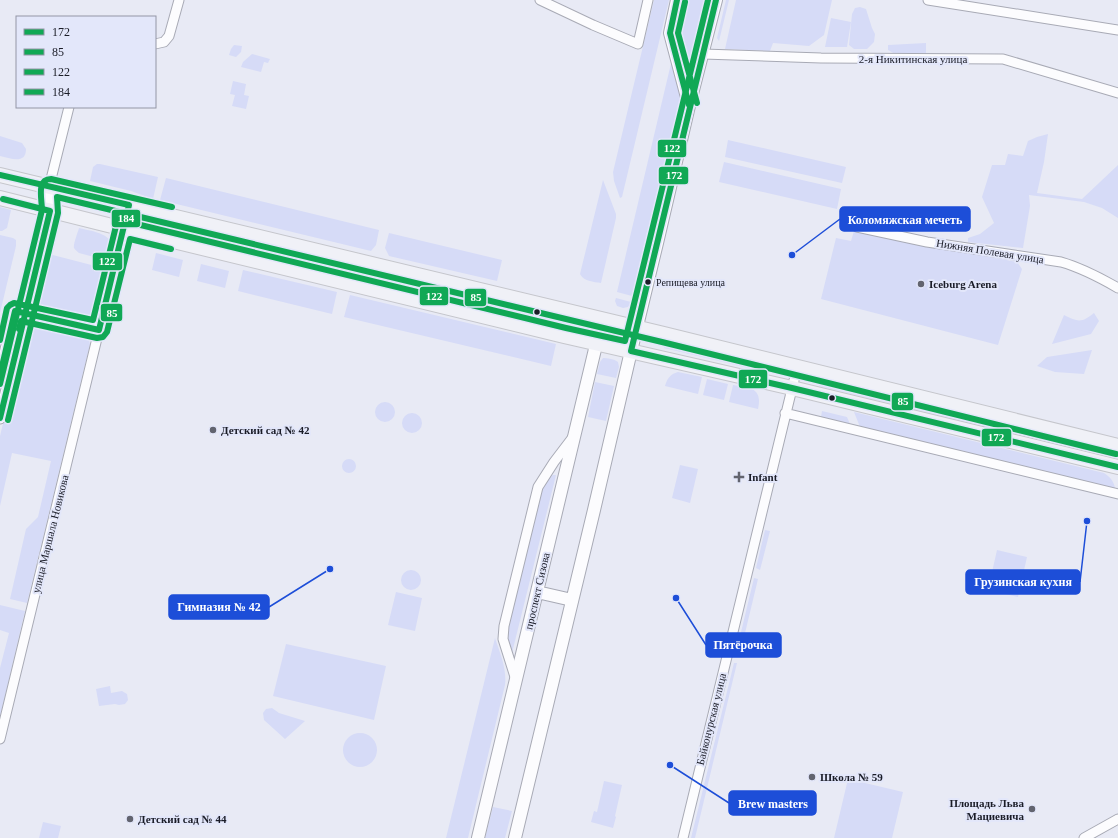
<svg xmlns="http://www.w3.org/2000/svg" width="1118" height="838" font-family="Georgia,serif">
	<rect width="100%" height="100%" fill="#e8eaf5"/>
	<path fill="#d6dbf7" d="M654,0h15l-47,197 -2,1 -6,-17 -1,-9z
		M686,0h22l-55,228 -6,5 -15,63 -15,-4z
		M726,0h3l-10,41 -2,-3z
		M736,0h96l-8,35 -15,11 -36,-3 -3,8 -45,-2z
		M860,7l6,2 6,19 3,6 -1,8 -7,7h-13l-5,-4 3,-31 3,-6z
		M831,18l20,4 -4,25h-22z
		M926,43v10l-31,1 -7,-4v-5z
		M234,45l8,1 -1,6 -5,5 -7,-2 2,-6z
		M252,54l18,5 -2,4 -4,-1 -3,10 -20,-5 2,-5z
		M233,81l13,3 -2,11 5,1 -3,13 -14,-3 3,-11 -5,-1z
		M1048,134l-4,28 -7,31 45,6 36,-34v53l-16,-10 -18,-6 -55,-7 1,11 -7,42 -55,-6v-4l12,-4 14,-11 -12,-26 10,-32h13l3,-11 15,2 5,-15 9,-4z
		M0,136l22,7 4,6c0,16 -16,9 -26,7z
		M728,140l118,27 -4,16 -117,-26z
		M724,162l117,27 -4,20 -118,-27z
		M97,164h3l58,13 -5,22 -22,-8 -41,-10 3,-14z
		M166,178l213,52 -3,15 -5,6 -211,-51z
		M603,180l13,34v4l-15,65c-7,-1 -18,-2 -21,-9z
		M0,207l11,3 -4,18 -5,3h-2z
		M157,220l406,98 -1,7 -406,-99z
		M79,228c11,3 34,5 33,20 0,4 -2,9 -3,13l-30,-8c-2,-2 -4,-3 -5,-5 -1,-4 4,-16 5,-20z
		M854,231l163,31 5,7 -24,76 -177,-46 15,-61 15,3z
		M389,233l113,27 -5,21 -108,-25 -4,-8z
		M0,235l13,3 3,2v6l-16,67z
		M45,253l62,16 -11,47 -6,4 -5,1 -44,-10c-6,-3 -8,-6 -8,-13z
		M156,253l27,7 -4,17 -27,-7z
		M201,264l28,7 -4,17 -28,-7z
		M243,270l94,22 -5,22 -94,-23z
		M350,295l206,49 -5,22 -207,-49z
		M616,298l15,4 -3,5 -5,1 -6,-2 -2,-5z
		M1094,313l5,8 -8,13 -39,10 12,-29c14,7 18,8 30,-2z
		M35,321l47,11c5,3 7,6 8,12l-63,259 -17,-4 16,-70 12,-12 13,-56 -39,-8 -12,53v-70l26,-108 5,-6z
		M665,344l101,24 -1,4 -101,-24z
		M1092,350l-8,24 -29,-2 -18,-6 10,-9z
		M603,358c5,0 11,1 15,4l1,5 -3,11 -19,-4 3,-12z
		M678,372l24,5 -4,17 -33,-8c2,-7 5,-12 13,-14z
		M707,379l21,5 -4,16 -21,-5z
		M820,380l196,48 2,3 -3,3 -196,-48z
		M595,382l19,4 -8,35 -18,-4z
		M733,385c16,3 30,2 25,24l-29,-7z
		M375 412a10 10 0 1 1 20 0a10 10 0 1 1-20 0Z
		M822,411l25,6 3,7 -29,-7z
		M854,412l250,61c5,3 10,8 11,15l-1,1 -254,-62z
		M402 423a10 10 0 1 1 20 0a10 10 0 1 1-20 0Z
		M1033,432l85,20v6l-86,-21 -2,-3z
		M342 466a7 7 0 1 1 14 0a7 7 0 1 1-14 0Z
		M680,465l18,4 -8,34 -18,-5z
		M553,475h3l-44,178 -5,-16v-10l34,-139 8,-11z
		M765,530l5,1 -10,39 -4,-2z
		M997,550l30,7 -9,40 -30,-7z
		M401 580a10 10 0 1 1 20 0a10 10 0 1 1-20 0Z
		M754,578l4,1 -18,75 -4,-1z
		M396,592l26,6 -7,33 -27,-6z
		M0,605l25,6 -25,106v-49l9,-35 -9,-3z
		M495,638c5,15 12,31 10,47l-37,153h-22z
		M286,644l100,22 -12,54 -101,-24z
		M734,663h3l-42,175h-4z
		M110,686l1,7 11,-2 5,3 1,6 -3,4 -6,1 -4,-1 -16,2 -3,-17z
		M272,708l7,5 26,8 -20,18 -21,-19 -1,-7 3,-4z
		M343 750a17 17 0 1 1 34 0a17 17 0 1 1-34 0Z
		M848,779l55,13 -11,46h-58z
		M604,781l18,4 -7,31 1,1 -3,11 -22,-6 3,-11 3,1z
		M493,807l19,4 -7,27h-20z
		M43,822l18,4 -3,12h-19z"/>
	<g fill="none" stroke-linecap="round" stroke-linejoin="round">
		<g stroke="#a8aab5" stroke-width="11">
			<path id="minor" d="M540,0l53,25 45,19 10,-44
				M928,0l190,30
				M155,44l9,-2 5,-6 10,-36
				M703,54l118,4 182,1 115,34
				M49,187l20,-80
				M857,227l70,15 134,20c21,6 38,15 57,26
				M785,413l333,81
				M516,680l-13,-41 1,-13 34,-139 16,-25 19,-25
				M0,739l99,-409
				M683,838l114,-470
				M1084,838l34,-19"/>
		</g>
		<g stroke="#a8aab5" stroke-width="13">
			<path id="tertiary" d="M0,375l15,-64 84,19 30,-125
				M0,418l50,-207 -1,-24"/>
		</g>
		<g stroke="#a8aab5" stroke-width="14">
			<path id="secondary" d="M677,0l-7,33 19,72
				M537,592l35,8
				M478,838l124,-518
				M515,838l79,-328 37,-159 26,-108 32,-137 27,-106"/>
		</g>
		<g stroke="#c5c6cc" stroke-width="16">
			<path id="primary" d="M0,175l664,159 454,112
				M0,198l124,31 440,107 228,52 326,79"/>
		</g>
		<use href="#minor" stroke="#fcfcfe" stroke-width="9"/>
		<use href="#tertiary" stroke="#fcfcfe" stroke-width="11"/>
		<use href="#secondary" stroke="#fcfcfe" stroke-width="12"/>
		<use href="#primary" stroke="#f0f1f7" stroke-width="14"/>
		<g stroke="#e3e7fa" stroke-width="9">
			<path id="bus-1" d="M677,0l-7,33 19,72
				M631,351l161,37 326,79
				M631,351l85,-351"/>
		</g>
		<g stroke="#e3e7fa" stroke-width="9">
			<path id="bus-2" d="M19,329l2,-8 76,17 6,-1 4,-5 23,-93 41,10
				M8,420l50,-207 -1,-16 605,145 454,112"/>
		</g>
		<g stroke="#e3e7fa" stroke-width="9">
			<path id="bus-3" d="M685,2l-7,31 19,70
				M0,340l7,-32 3,-3 4,-2 79,17 23,-94 3,-3 5,-2 442,107 59,13 83,-341
				M0,384l42,-174c0,-10 -6,-31 9,-31l121,28"/>
		</g>
		<g stroke="#e3e7fa" stroke-width="9">
			<path id="bus-4" d="M0,175l129,30 -30,125 -84,-19 -15,64
				M0,418l50,-207 -47,-12"/>
		</g>
		<use href="#bus-1" stroke="#10a855" stroke-width="6"/>
		<use href="#bus-2" stroke="#10a855" stroke-width="6"/>
		<use href="#bus-3" stroke="#10a855" stroke-width="6"/>
		<use href="#bus-4" stroke="#10a855" stroke-width="6"/>
	</g>
	<g fill="#1a1c27" stroke="#e3e7fa" stroke-width="1.5">
		<circle cx="648" cy="282" r="3.5"/>
		<circle cx="537" cy="312" r="3.5"/>
		<circle cx="832" cy="398" r="3.5"/>
	</g>
	<g fill="#62646f" stroke="#e3e7fa" stroke-width="1.5">
		<circle cx="921" cy="284" r="4"/>
		<circle cx="213" cy="430" r="4"/>
		<path d="M737 471h4v4h4v4h-4v4h-4v-4h-4v-4h4z"/>
		<circle cx="812" cy="777" r="4"/>
		<circle cx="1032" cy="809" r="4"/>
		<circle cx="130" cy="819" r="4"/>
	</g>
	<g text-anchor="middle" dominant-baseline="central" stroke-width="4" stroke-linejoin="round" paint-order="stroke">
		<g font-size="10" fill="#1a1c27" stroke="#e3e7fa" text-anchor="start">
			<text x="656" y="282">Репищева улица</text>
		</g>
		<g font-size="11" fill="#1a1c27" stroke="#e3e7fa">
			<text x="913" y="59">2-я Никитинская улица</text>
			<text transform="translate(990 251) rotate(9)">Нижняя Полевая улица</text>
			<text transform="translate(50 534) rotate(-76)">улица Маршала Новикова</text>
			<text transform="translate(537 591) rotate(-77)">проспект Сизова</text>
			<text transform="translate(711 719) rotate(-76)">Байконурская улица</text>
		</g>
		<g font-size="11" font-weight="bold" fill="#1a1c27" stroke="#e3e7fa" text-anchor="start">
			<text x="929" y="284">Iceburg Arena</text>
			<text x="221" y="430">Детский сад № 42</text>
			<text x="748" y="477">Infant</text>
			<text x="820" y="777">Школа № 59</text>
			<text x="1024" y="803" text-anchor="end">Площадь Льва<tspan x="1024" dy="13">Мациевича</tspan></text>
			<text x="138" y="819">Детский сад № 44</text>
		</g>
	</g>
	<path fill="none" stroke="#1d4ed8" stroke-width="1.5" d="M792 255L840 219M1087 521L1080 582M330 569L269 607M676 598L706 645M670 765L729 803"/>
	<g fill="#1d4ed8" stroke="#e3e7fa" stroke-width="1.5">
		<circle cx="792" cy="255" r="4"/>
		<circle cx="1087" cy="521" r="4"/>
		<circle cx="330" cy="569" r="4"/>
		<circle cx="676" cy="598" r="4"/>
		<circle cx="670" cy="765" r="4"/>
	</g>
	<g fill="#1d4ed8" stroke="#1d4ed8" stroke-width="1.5">
		<rect x="840" y="207" width="130" height="24" rx="4"/>
		<rect x="966" y="570" width="114" height="24" rx="4"/>
		<rect x="169" y="595" width="100" height="24" rx="4"/>
		<rect x="706" y="633" width="75" height="24" rx="4"/>
		<rect x="729" y="791" width="87" height="24" rx="4"/>
	</g>
	<g font-size="12" text-anchor="middle" font-weight="bold" fill="#fff">
		<text x="905" y="224">Коломяжская мечеть</text>
		<text x="1023" y="586">Грузинская кухня</text>
		<text x="219" y="611">Гимназия № 42</text>
		<text x="743" y="649">Пятёрочка</text>
		<text x="773" y="808">Brew masters</text>
	</g>
	<g stroke="#e3e7fa" stroke-width="1.5">
		<rect x="657" y="139" width="30" height="19" rx="4" fill="#10a855"/>
		<rect x="658" y="166" width="31" height="19" rx="4" fill="#10a855"/>
		<rect x="111" y="209" width="30" height="19" rx="4" fill="#10a855"/>
		<rect x="92" y="252" width="31" height="19" rx="4" fill="#10a855"/>
		<rect x="419" y="286" width="30" height="20" rx="4" fill="#10a855"/>
		<rect x="464" y="288" width="23" height="19" rx="4" fill="#10a855"/>
		<rect x="100" y="303" width="23" height="19" rx="4" fill="#10a855"/>
		<rect x="738" y="369" width="30" height="20" rx="4" fill="#10a855"/>
		<rect x="891" y="392" width="23" height="19" rx="4" fill="#10a855"/>
		<rect x="981" y="428" width="31" height="19" rx="4" fill="#10a855"/>
	</g>
	<g font-size="11" text-anchor="middle" font-weight="bold" fill="#fff">
		<text x="672" y="152">122</text>
		<text x="674" y="179">172</text>
		<text x="126" y="222">184</text>
		<text x="107" y="265">122</text>
		<text x="434" y="300">122</text>
		<text x="476" y="301">85</text>
		<text x="112" y="317">85</text>
		<text x="753" y="383">172</text>
		<text x="903" y="405">85</text>
		<text x="996" y="441">172</text>
	</g>
	<rect x="16" y="16" width="140" height="92" fill="#e3e7fa" stroke="#9396a6"/>
	<rect x="24" y="29" width="20" height="6" fill="#10a855" stroke="#9396a6"/>
	<text x="52" y="36" font-size="12" fill="#1a1c27">172</text>
	<rect x="24" y="49" width="20" height="6" fill="#10a855" stroke="#9396a6"/>
	<text x="52" y="56" font-size="12" fill="#1a1c27">85</text>
	<rect x="24" y="69" width="20" height="6" fill="#10a855" stroke="#9396a6"/>
	<text x="52" y="76" font-size="12" fill="#1a1c27">122</text>
	<rect x="24" y="89" width="20" height="6" fill="#10a855" stroke="#9396a6"/>
	<text x="52" y="96" font-size="12" fill="#1a1c27">184</text>
</svg>
